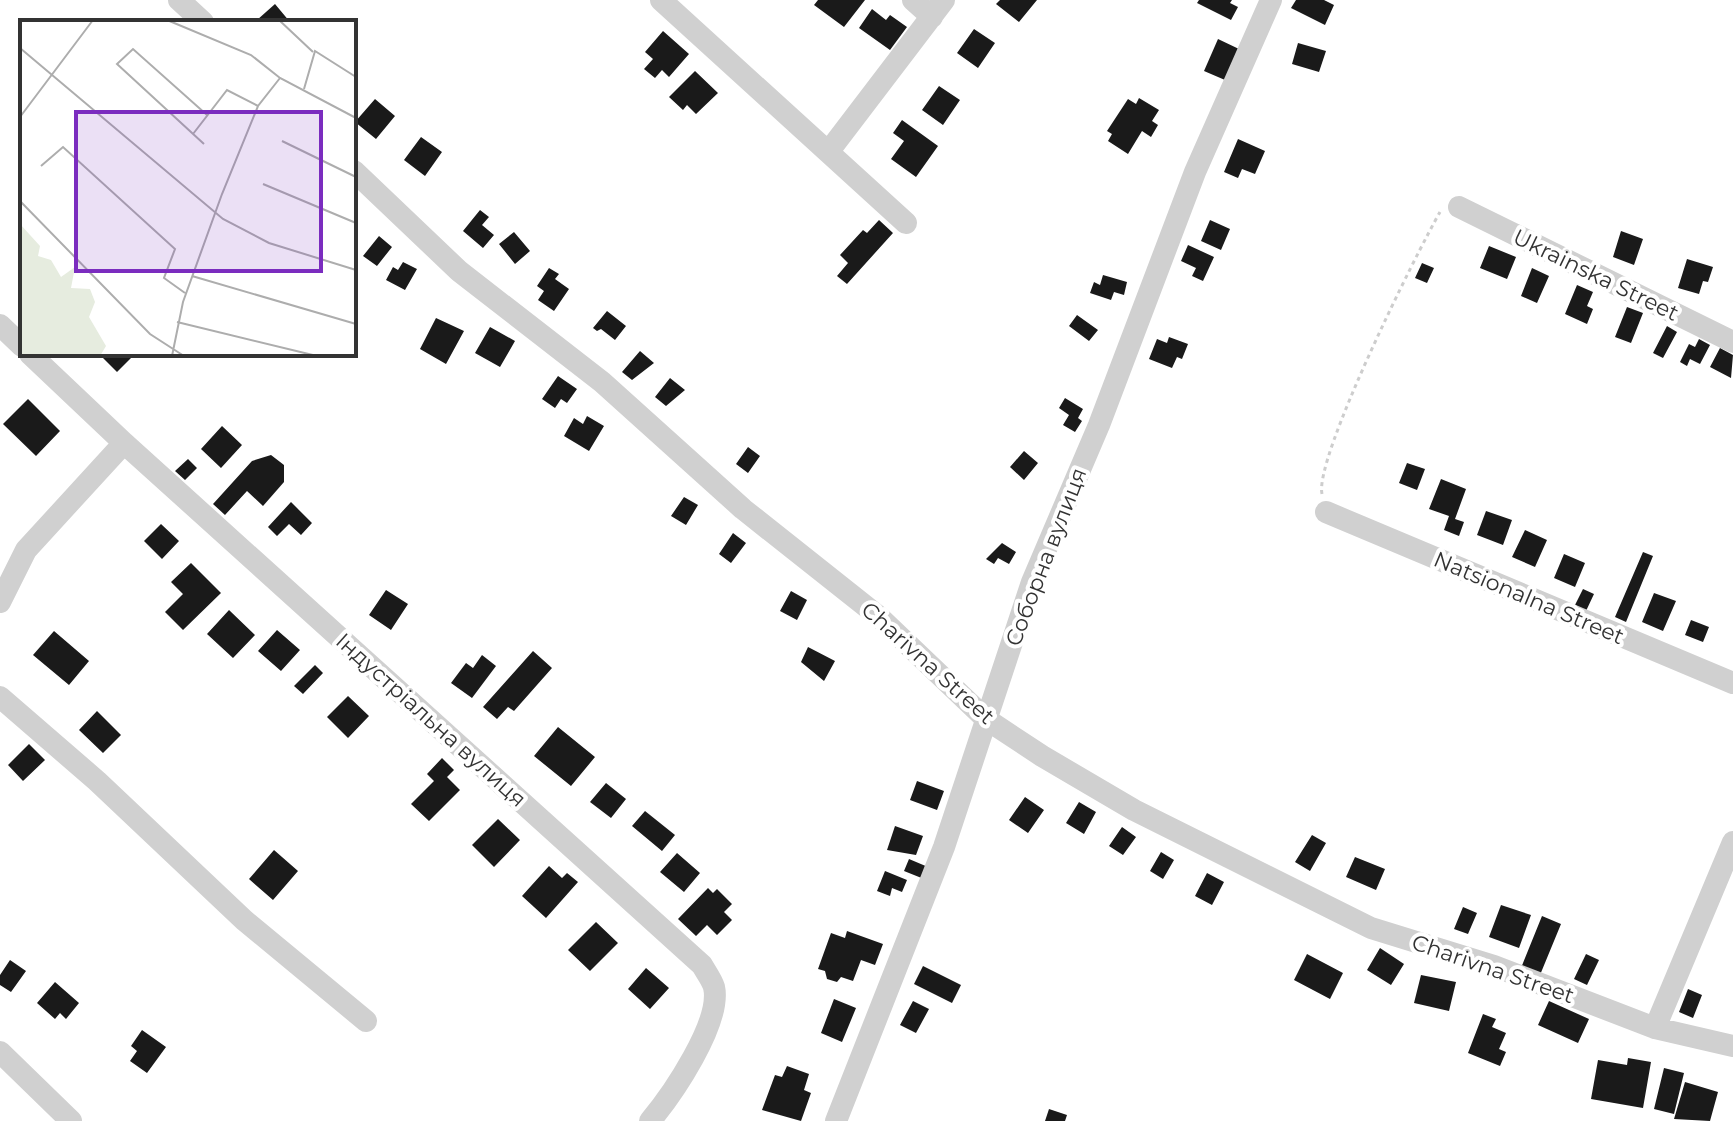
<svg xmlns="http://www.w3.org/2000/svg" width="1733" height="1121" font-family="Montserrat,sans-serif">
	<rect width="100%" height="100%" fill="#fff"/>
	<path fill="#1a1a1a" d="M818,0h47l-21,27 -30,-22z
		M1000,0h37l-18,22 -23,-18z
		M1199,0h33l-2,3 8,4 -7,13 -34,-17z
		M1296,0h28l10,5 -9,20 -34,-17z
		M275,4l15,18h-31l-2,-2z
		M872,9l14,11 4,-5 17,12 -17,23 -31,-22z
		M974,29l21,14 -17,25 -21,-15z
		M663,31l26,23 -20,23 -7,-7 -7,8 -11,-9 9,-10 -8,-7z
		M1218,39l21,10 -14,31 -21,-9z
		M1298,43l28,8 -7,21 -27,-8z
		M695,71l23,22 -22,21 -9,-9 -4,5 -14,-13z
		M939,86l21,14 -17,25 -21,-15z
		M1139,98l20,12 -7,11 6,4 -7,12 -9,-6 -14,23 -20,-13 4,-7 -5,-3 21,-32 8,5z
		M375,99l20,17 -19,23 -21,-17z
		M902,120l36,26 -22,31 -25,-18 13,-18 -11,-8z
		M421,137l21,15 -17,24 -21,-16z
		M1238,139l27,12 -10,23 -13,-5 -4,9 -14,-6z
		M480,210l9,7 -7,8 12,10 -11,13 -20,-17z
		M879,220l14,13 -46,51 -10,-8 11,-13 -8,-8 23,-25 4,3z
		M1210,220l20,9 -9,21 -20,-9z
		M1621,231l22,8 -9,26 -21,-8z
		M514,232l16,19 -15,13 -16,-20z
		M379,236l13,11 -15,19 -14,-10z
		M1188,245l26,12 -11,24 -11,-5 4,-8 -15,-7z
		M1489,246l27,11 -9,22 -27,-11z
		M1687,259l26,8 -5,15 -5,-1 -4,13 -21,-6z
		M403,262l14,7 -12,21 -19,-10 7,-13 5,3z
		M1422,263l12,5 -7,15 -12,-5z
		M549,268l10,6 -4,5 14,10 -15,22 -16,-11 6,-9 -7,-5z
		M1532,268l17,8 -12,27 -16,-7z
		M1103,275l24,7 -3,13 -10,-3 -3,8 -21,-7 4,-11 6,3z
		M1577,285l16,7 -6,14 6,3 -6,15 -22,-10z
		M1627,307l16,6 -12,30 -16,-6z
		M607,311l19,15 -11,14 -14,-11 -4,2 -4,-3z
		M1077,315l21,15 -9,11 -20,-15z
		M436,318l28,13 -18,33 -26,-15z
		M1667,326l10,6 -14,26 -10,-5z
		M490,327l25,14 -15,26 -25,-14z
		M1169,337l19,7 -6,15 -5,-2 -5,11 -23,-9 8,-20 10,4z
		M1699,339l11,6 -10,19 -10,-5 -3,7 -7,-4 9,-18 6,3z
		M1720,348l13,7 -2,23 -21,-11z
		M640,351l14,12 -22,17 -10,-8z
		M99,354h36l-18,18z
		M558,376l19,13 -10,14 -6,-4 -6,9 -13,-9z
		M670,378l15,12 -19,16 -11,-9z
		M1065,398l18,11 -5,9 4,3 -7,11 -12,-7 6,-10 -10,-7z
		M28,399l32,32 -24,25 -33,-32z
		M587,416l17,10 -15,25 -25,-15 10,-18 9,6z
		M222,426l20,19 -21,23 -20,-19z
		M748,447l12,9 -12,17 -12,-9z
		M1024,451l14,12 -14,17 -14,-13z
		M271,455l13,10v17l-21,24 -16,-15 -22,24 -12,-11 39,-43z
		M188,459l9,9 -12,12 -10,-9z
		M1407,463l18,6 -8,21 -18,-7z
		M1441,479l25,10 -11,30 9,3 -5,14 -15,-6 5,-14 -20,-7z
		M684,497l14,8 -12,20 -15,-9z
		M291,502l21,21 -11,12 -12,-11 -12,12 -9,-9z
		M1486,511l26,9 -9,25 -26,-10z
		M161,524l18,17 -17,18 -18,-18z
		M1525,530l22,10 -12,27 -23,-10z
		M733,533l13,10 -15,20 -12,-9z
		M1002,543l14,9 -7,12 -11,-6 -4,6 -8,-5z
		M1643,552l10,4 -27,66 -11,-5z
		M1564,554l21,9 -10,24 -21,-9z
		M191,563l30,30 -38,37 -18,-18 18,-18 -12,-12z
		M1583,589l11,5 -8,17 -11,-6z
		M386,590l22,14 -17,26 -22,-15z
		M791,591l16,9 -10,20 -17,-9z
		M1654,593l22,8 -13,30 -21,-9z
		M229,610l26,25 -22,23 -26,-24z
		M1691,620l18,7 -6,15 -18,-7z
		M277,630l23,20 -19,21 -23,-20z
		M54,631l35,30 -20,24 -36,-30z
		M808,647l27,14 -11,20 -23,-19z
		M533,651l19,17 -38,43 -6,-4 -11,12 -14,-12z
		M482,655l14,11 -24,32 -21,-15 15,-20 7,5z
		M315,665l8,8 -20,21 -9,-8z
		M348,696l21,20 -21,22 -21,-21z
		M97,711l24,24 -18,18 -24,-23z
		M558,727l37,30 -24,29 -37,-30z
		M29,744l16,16 -22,21 -15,-16z
		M442,758l12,12 -7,7 13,13 -31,31 -18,-17 23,-23 -7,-7z
		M917,781l27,10 -7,19 -27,-10z
		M606,783l20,16 -15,19 -21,-16z
		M1025,797l19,13 -16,23 -19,-13z
		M1079,802l17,10 -12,22 -18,-11z
		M645,811l30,24 -13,16 -30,-25z
		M498,819l22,21 -26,27 -22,-22z
		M895,826l28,10 -7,19 -29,-5z
		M1122,827l14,10 -13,18 -14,-9z
		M1312,835l14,8 -16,28 -15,-9z
		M274,850l24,21 -25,29 -24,-21z
		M1161,852l13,8 -11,19 -13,-8z
		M677,853l23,20 -16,19 -24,-20z
		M1355,857l30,12 -9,21 -30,-13z
		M909,859l19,8 -4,12 -20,-8z
		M549,866l13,12 5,-5 11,9 -32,36 -24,-22z
		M885,871l22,9 -5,12 -10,-4 -2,8 -13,-5z
		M1207,873l17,9 -12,23 -17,-9z
		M708,888l5,5 4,-4 15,15 -8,8 8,8 -15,15 -10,-10 -11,11 -18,-17z
		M1501,905l30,10 -12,33 -30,-11z
		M1463,907l14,6 -9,21 -14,-5z
		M1542,916l19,8 -21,51 -19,-7z
		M596,922l22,21 -28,28 -22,-21z
		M847,931l36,13 -8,21 -14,-5 -8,21 -12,-4 -4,5 -10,-3 -2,-8 -7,-2 13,-36 14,5z
		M1380,948l24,16 -13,21 -24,-15z
		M1307,954l36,19 -13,26 -36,-19z
		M1586,954l13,6 -12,25 -13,-6z
		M10,960l16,11 -15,21 -11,-7v-10z
		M923,966l38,19 -9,18 -38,-19z
		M646,968l23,20 -19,21 -22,-20z
		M1421,975l35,7 -7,29 -35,-8z
		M55,982l24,21 -13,16 -6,-6 -5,6 -18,-16z
		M1688,989l14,6 -9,23 -14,-6z
		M834,999l22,9 -14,34 -21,-9z
		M913,1001l16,8 -13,24 -16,-8z
		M1549,1001l40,18 -11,24 -40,-18z
		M1483,1014l13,5 -4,8 14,6 -7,16 7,3 -6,14 -32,-13z
		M142,1030l24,17 -19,26 -17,-12 7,-10 -6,-5z
		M1628,1058l23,4 -8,46 -52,-9 7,-39 29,5z
		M787,1066l22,8 -5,16 7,3 -10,28 -39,-11 13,-35 7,2z
		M1664,1068l20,5 -10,41 -20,-5z
		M1685,1082l33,10 -8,29 -36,-2z
		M1049,1109l18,6 -2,6h-20z"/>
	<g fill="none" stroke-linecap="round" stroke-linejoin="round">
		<path stroke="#cdcdcd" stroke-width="3" stroke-dasharray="4 4" stroke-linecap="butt" d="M1322,494c-8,-36 95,-242 118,-282"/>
		<path stroke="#d0d0d0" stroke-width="22" d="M179,0l24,22
			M661,0l245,223
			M913,0l19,17
			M829,151l115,-151
			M354,171l105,100 143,111 141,127 135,107 108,103 56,37 92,54 237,118 123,38 161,62 78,18
			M1459,207l274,135
			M0,325l22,21
			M30,354l94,89 578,522c4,7 10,15 12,22 8,35 -42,108 -64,134
			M1326,512l407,171
			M0,602l26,-52 98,-107
			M0,697l97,84 147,139 122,101
			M1655,1028l78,-186
			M0,1052l71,69
			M836,1121l108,-274 88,-265 67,-157 96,-253 76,-172"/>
	</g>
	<g text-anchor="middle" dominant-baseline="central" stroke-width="8" stroke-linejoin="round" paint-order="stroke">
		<g font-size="22" fill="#333" stroke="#fff">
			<text transform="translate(1596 275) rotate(26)">Ukrainska Street</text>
			<text transform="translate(1046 557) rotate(-69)">Соборна вулиця</text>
			<text transform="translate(1529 598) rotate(23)">Natsionalna Street</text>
			<text transform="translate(928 663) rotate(42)">Charivna Street</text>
			<text transform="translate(431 720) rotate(42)">Індустріальна вулиця</text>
			<text transform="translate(1493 969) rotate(19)">Charivna Street</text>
		</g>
	</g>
	<g transform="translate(20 20)">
		<rect width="336" height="336" fill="#fff"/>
		<path d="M0,204l20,22 -2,10 13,4 10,17 14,-10 -4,21 19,1 5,13 -6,15 17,29 -6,10h-80z" fill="#e6ecdf"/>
		<path fill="none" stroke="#adadad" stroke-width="2" d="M147,0l84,35 29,23 76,40M259,0l34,32M0,28l203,171 46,24 87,27M284,69l11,-38 41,26M0,97l73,-97M173,114l34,-44 31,16M262,121l74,36M184,124l-87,-80 16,-15 74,66M21,146l22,-19 112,102 -11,29 21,15M243,164l93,39M0,181l130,133 34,22M172,256l164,48M157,302l140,34M152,336l11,-54 39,-108 36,-88 22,-28"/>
		<path fill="#7b2cbf" fill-opacity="0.15" stroke="#7b2cbf" stroke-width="4" d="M56,92h245v159h-245z"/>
		<rect width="336" height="336" fill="none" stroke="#333" stroke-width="4"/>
	</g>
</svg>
